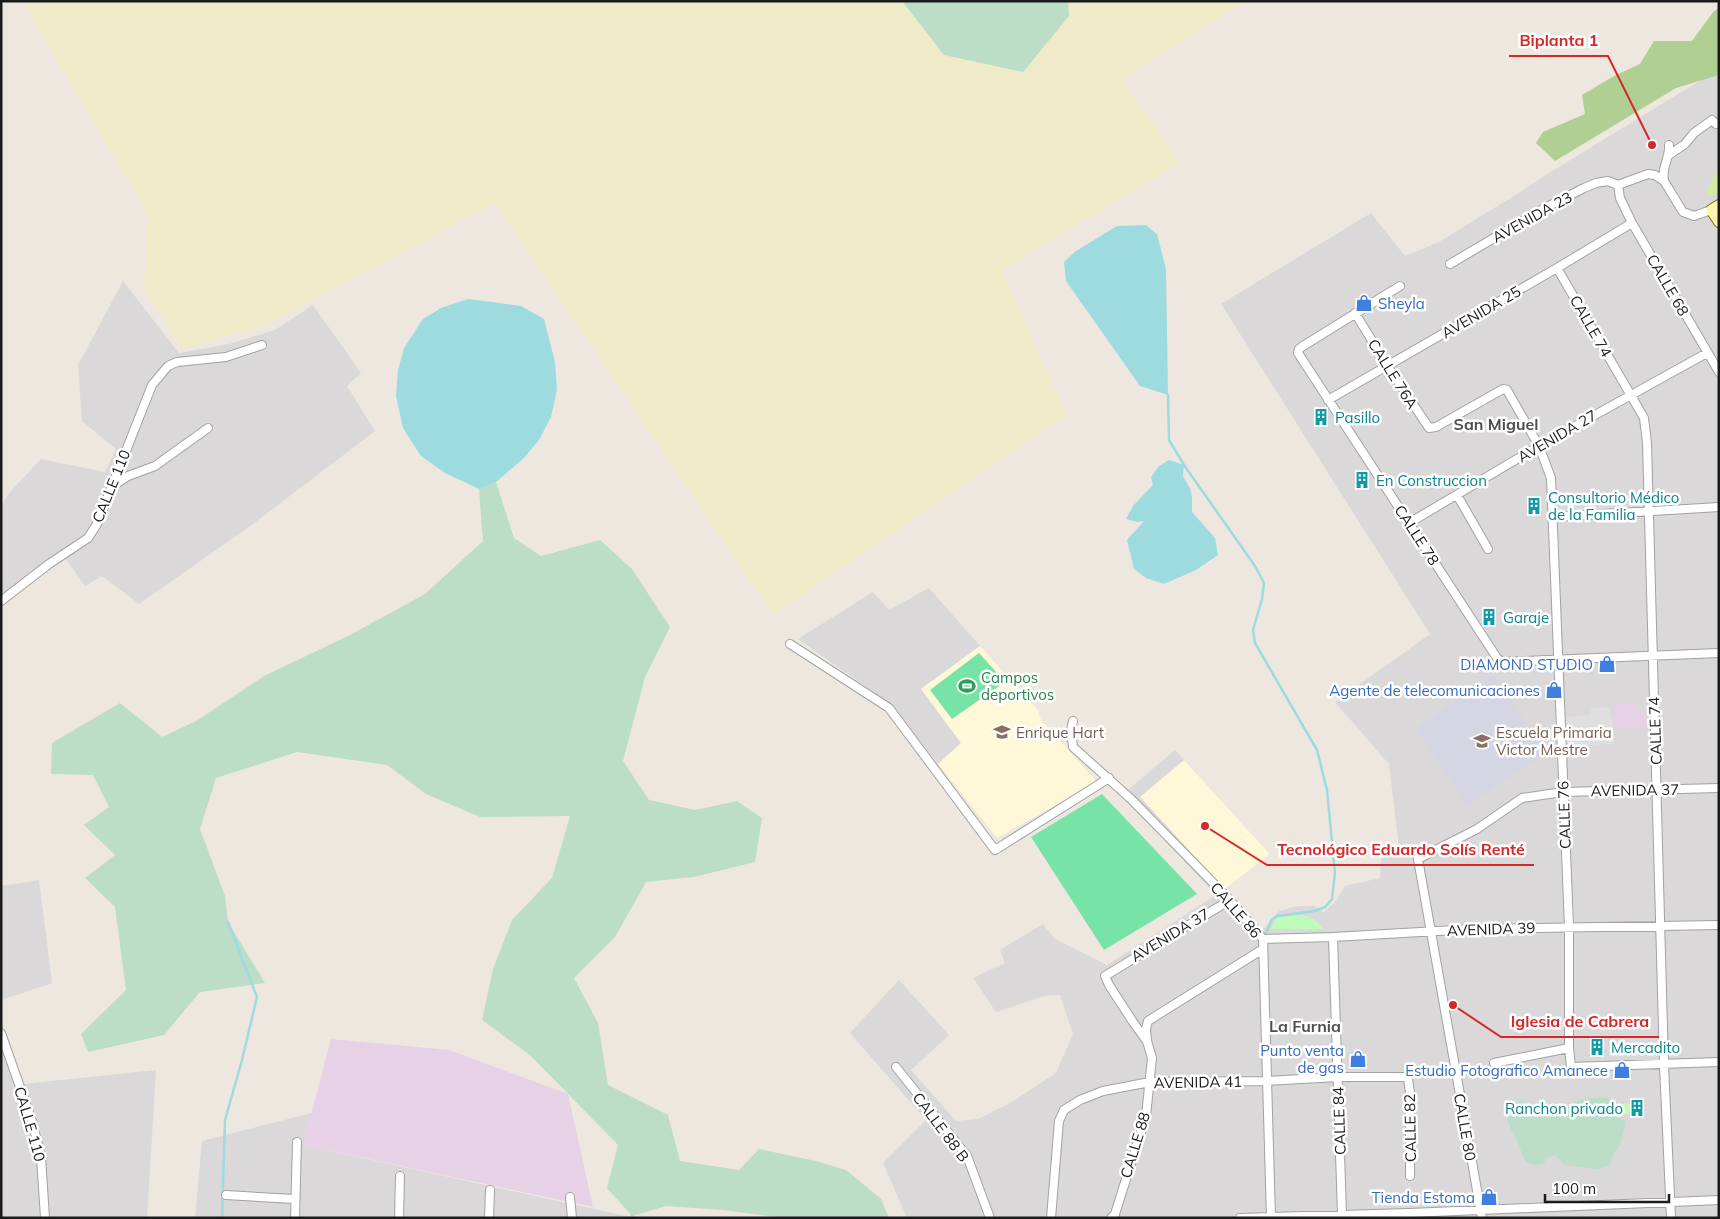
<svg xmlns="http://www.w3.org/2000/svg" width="1720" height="1219" font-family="Mulish,sans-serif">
	<rect width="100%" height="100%" fill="#eee7e0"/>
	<path fill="#dad8d8" d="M1719,69v1149h-812l-24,-55 43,-43 -76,-87 49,-53 50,55 -38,35 45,51 22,-2 34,-17 44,-29 17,-39 -13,-39 -16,1 -48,16 -23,-34 32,-15 -5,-13 43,-26 12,15 52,26 109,-70 -94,-100 53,-45 95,104 -45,35 37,42 17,-20 18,-5h17l10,6 13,-12 8,-14 35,-8 1,-19 18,-11 -10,-84 -54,-62 95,-68 -209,-330 150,-91 34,43 34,-14 86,-53 19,-13z
		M123,281l56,72 50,-9 46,-14 38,-25 48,68 -14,13 28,45 -122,93 -114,80 -37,-28 -17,10 -23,-33 -61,46v-94l9,-13 31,-33 64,13 11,-23 -34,-28 -4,-56z
		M929,588l51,58 -59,43 40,54 -23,21 -46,-59 -94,-66 75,-47 16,18z
		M39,880l13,103 -51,17v-114z
		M1,1032l22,52 133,-14 -9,148h-146z
		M312,1113l-9,32 332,73h-440l7,-77z"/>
	<path fill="#e7d1e7" d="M1613,704h22v7h11l1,16 -33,1z
		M331,1039l118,11 119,44 25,113 -290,-62z"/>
	<path fill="#fff8d8" d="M980,646l58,64 3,10 56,62 -100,56 -59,-74 23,-21 -40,-54z
		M1184,760l86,94 -45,35 -85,-92z"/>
	<path fill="#efebc9" d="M30,1h872l42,54 125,-39 -1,-15h177l-123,79 58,83 -178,106 64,146 -293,200 -278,-412 -230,122 -83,24 -38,-60 3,-75 -121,-206z"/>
	<path fill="#d3eca1" d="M1719,165v26l-8,5 -5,-2z
		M1422,474l7,11 -9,5 -6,-11z"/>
	<path fill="#afd092" d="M1719,8v67l-43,13 -121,73 -19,-18 7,-11 42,-18 -3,-19 32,-19 26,-12 14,-23h38l21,-29z"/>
	<path fill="#bcddc8" d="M902,1h166l1,15 -46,56 -79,-17z
		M496,482l18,56 27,18 59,-16 32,29 38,58 -25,50 -22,84 26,39 46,10 42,-9 25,17 -7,44 -61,15 -48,5 -31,55 -41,41 24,45 10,62 60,30 12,46 59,9 20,-21 57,12 30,9 35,29 8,19h-105l-61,-8 -57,-4 -34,10 -25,-28 11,-43 -87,-89 -49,-36 11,-51 19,-49 40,-42 18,-62 -90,1 -54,-23 -39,-29 -90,-13 -81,26 -16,51 25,67 3,26 37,61 -65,9 -36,43 -76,17 -7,-18 45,-44 -11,-83 -30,-29 30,-23 -31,-30 25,-18 -16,-32 -42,-1 1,-31 68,-40 42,34 34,-16 70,-46 84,-40 75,-41 58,-53 -4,-52z
		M1601,1097l11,2 1,16 13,6 -5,22 -9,13 -2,9 -13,4 -33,-4 -8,-10 -8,2 -5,7c-6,1 -14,2 -18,-4 -3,-3 -4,-11 -6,-15 -8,-17 -19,-27 -3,-43l7,-1 3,8 8,8 36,-12 11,-6z"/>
	<path fill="#befdb8" d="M1299,915c12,1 17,4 24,14h-52l6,-11z
		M1642,1102v11l-24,2v-11z"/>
	<path fill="#78e3a7" d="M979,653l26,29 -53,37 -22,-29z
		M1102,794l95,100 -93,56 -73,-113z"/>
	<path fill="#dfdfdf" d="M1610,707l1,12h2v3l1,22 -47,2 -1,-29 25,-2v-7z"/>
	<path fill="#d4d7e3" d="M1494,675l52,77 -79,53 -51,-77z"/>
	<path fill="#9ddbdf" d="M1146,225l11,9 9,35 2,126 -28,-9 -74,-105 -2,-19 12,-11 41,-25z
		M468,299l53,7 23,13 11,43 2,28 -6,27 -12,23 -15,18 -28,24 -17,7 -34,-16 -24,-17 -18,-28 -7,-32 2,-26 6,-22 19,-29 18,-11z
		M1169,460l15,5 -1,11 7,12 2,9v15l23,26 3,17 -22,15 -32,14 -18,-6 -12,-9 -7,-29 17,-19 -7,1 -11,-3 7,-13 20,-21 -2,-8 8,-11z"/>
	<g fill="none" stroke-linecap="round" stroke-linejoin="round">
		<path stroke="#9ddbdf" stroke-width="2.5" d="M1168,395l1,45 15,25 71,101 9,17 -2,16 -9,31 2,13 62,107 10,40 8,83 -3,26 -7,8 -10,4 -38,5 -5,3 -6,14
			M632,1216v2
			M222,1218l3,-98 17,-60 15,-63 -29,-75"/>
		<g stroke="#a2a2a2" stroke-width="10">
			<path id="street" d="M1669,155l16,-11 9,-11 18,-13 4,4
				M1664,181c-3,-15 6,-22 5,-36
				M1711,210l-17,6 -11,-4 -19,-31 -9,-6 -7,-1 -30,11 2,13 12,25 87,149
				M1450,264l93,-55 41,-21 12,-5 12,-2 10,4
				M1557,268l87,150 3,25 17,622 7,153
				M1400,286l-97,60 -4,3 -1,4 199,305 5,4 217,-9
				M1355,313l32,52 42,63 7,-1 67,-38 4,1 32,56 12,32 18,449v121l2,19 148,-5
				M1328,400l229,-132 75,-45
				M111,487l17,-11 27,-10 53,-38
				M1457,495l31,54
				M1553,517l166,-10
				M1409,523l130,-77 168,-93
				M1,601l48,-37 39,-26 9,-14 55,-139 16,-19 9,-4 49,-5 36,-12
				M790,644l99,64 106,142 114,-72
				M1073,721l-2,9 2,17 58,52 99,101 33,39 8,279
				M1333,937l9,278
				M1263,939l70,-2 140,-8 246,-4
				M1,1033l31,88 9,36 4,61
				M1146,1040l-13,-18 -24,-37 -4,-9 125,-76
				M1494,1063l75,-15
				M896,1067l71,89 23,62
				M226,1195l68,4
				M570,1197l2,21
				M295,1218l2,-76
				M399,1218l1,-42
				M489,1218l1,-28
				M1051,1218l8,-97 5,-11 16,-10 23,-9 47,-9 117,-1 71,-4h67l3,2 2,14v83
				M1111,1218l4,-4 31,-98 6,-58 -5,-17 -1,-12 2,-8 115,-72
				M1240,1218l170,-5 309,-13
				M1482,1218l-64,-359 59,-30 45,-31 41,-6 156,-4"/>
		</g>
		<g stroke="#756e00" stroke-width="12">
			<path id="secondary" d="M1719,205l-8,5 8,12"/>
		</g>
		<use href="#street" stroke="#fff" stroke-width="8"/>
		<use href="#secondary" stroke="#fdf4ae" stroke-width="10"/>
	</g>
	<defs>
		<g id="shop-bare" transform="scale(1.35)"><path d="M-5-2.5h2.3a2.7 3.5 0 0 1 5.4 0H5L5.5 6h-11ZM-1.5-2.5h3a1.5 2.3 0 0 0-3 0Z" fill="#3f7fe0" stroke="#fff" stroke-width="2.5" paint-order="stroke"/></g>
		<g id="building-bare" transform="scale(1.35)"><path d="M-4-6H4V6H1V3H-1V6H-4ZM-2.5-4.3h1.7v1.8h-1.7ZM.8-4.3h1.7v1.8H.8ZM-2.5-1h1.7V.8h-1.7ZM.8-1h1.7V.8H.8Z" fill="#0f9aa8" stroke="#fff" stroke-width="2.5" paint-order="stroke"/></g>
		<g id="stadium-bare" transform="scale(1.35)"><path d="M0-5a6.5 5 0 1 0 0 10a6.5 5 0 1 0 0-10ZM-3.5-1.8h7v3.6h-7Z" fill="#2e9e5b" stroke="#fff" stroke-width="2.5" paint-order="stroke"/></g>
		<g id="school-bare" transform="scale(1.35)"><path d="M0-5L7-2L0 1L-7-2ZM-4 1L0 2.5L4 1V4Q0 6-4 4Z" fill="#8d6e63" stroke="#fff" stroke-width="2.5" paint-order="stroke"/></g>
	</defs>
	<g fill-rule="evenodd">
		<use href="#shop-bare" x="1364" y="303"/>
		<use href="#building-bare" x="1321" y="417"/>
		<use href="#building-bare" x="1362" y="480"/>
		<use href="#building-bare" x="1534" y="506"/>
		<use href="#building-bare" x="1489" y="617"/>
		<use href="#shop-bare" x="1607" y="664"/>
		<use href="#stadium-bare" x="967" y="686"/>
		<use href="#shop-bare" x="1554" y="690"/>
		<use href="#school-bare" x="1002" y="732"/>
		<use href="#school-bare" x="1482" y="741"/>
		<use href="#building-bare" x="1597" y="1047"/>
		<use href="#shop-bare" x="1358" y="1059"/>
		<use href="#shop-bare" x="1622" y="1070"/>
		<use href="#building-bare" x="1637" y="1108"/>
		<use href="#shop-bare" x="1489" y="1197"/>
	</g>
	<g text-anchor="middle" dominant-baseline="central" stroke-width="5" stroke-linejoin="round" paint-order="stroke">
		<g font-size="15" fill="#1b1b1b" stroke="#fff">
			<text transform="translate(1532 217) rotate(-29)">AVENIDA 23</text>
			<text transform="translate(1668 285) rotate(60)">CALLE 68</text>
			<text transform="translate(1481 312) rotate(-30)">AVENIDA 25</text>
			<text transform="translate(1591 326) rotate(60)">CALLE 74</text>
			<text transform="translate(1393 374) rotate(58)">CALLE 76A</text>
			<text transform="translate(1557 436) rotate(-30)">AVENIDA 27</text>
			<text transform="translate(111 486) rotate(-68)">CALLE 110</text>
			<text transform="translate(1417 535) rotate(57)">CALLE 78</text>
			<text transform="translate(1655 731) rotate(-92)">CALLE 74</text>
			<text transform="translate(1635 790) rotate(-1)">AVENIDA 37</text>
			<text transform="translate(1564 815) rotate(-92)">CALLE 76</text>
			<text transform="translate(1236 910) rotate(49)">CALLE 86</text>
			<text transform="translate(1491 929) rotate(-2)">AVENIDA 39</text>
			<text transform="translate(1170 935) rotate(-31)">AVENIDA 37</text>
			<text transform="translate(1198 1082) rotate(-1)">AVENIDA 41</text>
			<text transform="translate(1339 1121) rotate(-92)">CALLE 84</text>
			<text transform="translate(30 1124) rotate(74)">CALLE 110</text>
			<text transform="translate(941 1127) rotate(53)">CALLE 88 B</text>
			<text transform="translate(1465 1127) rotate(80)">CALLE 80</text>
			<text transform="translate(1410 1128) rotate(-91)">CALLE 82</text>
			<text transform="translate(1135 1145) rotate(-73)">CALLE 88</text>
		</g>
		<g font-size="15" fill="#366cbe" stroke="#fff" text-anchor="end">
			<text x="1378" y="303" text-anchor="start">Sheyla</text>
			<text x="1593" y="664">DIAMOND STUDIO</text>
			<text x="1540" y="690">Agente de telecomunicaciones</text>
			<text x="1344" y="1050">Punto venta<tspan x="1344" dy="17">de gas</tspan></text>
			<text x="1608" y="1070">Estudio Fotografico Amanece</text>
			<text x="1475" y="1197">Tienda Estoma</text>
		</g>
		<g font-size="15" fill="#0d838f" stroke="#fff" text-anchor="start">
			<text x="1335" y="417">Pasillo</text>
			<text x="1376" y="480">En Construccion</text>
			<text x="1548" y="497">Consultorio Médico<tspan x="1548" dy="17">de la Familia</tspan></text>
			<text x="1503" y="617">Garaje</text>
			<text x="1611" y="1047">Mercadito</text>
			<text x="1623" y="1108" text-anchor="end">Ranchon privado</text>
		</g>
		<g font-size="15" fill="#27864d" stroke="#fff" text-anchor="start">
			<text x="981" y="677">Campos<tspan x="981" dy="17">deportivos</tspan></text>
		</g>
		<g font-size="15" fill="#785e54" stroke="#fff" text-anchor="start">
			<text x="1016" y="732">Enrique Hart</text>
			<text x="1496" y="732">Escuela Primaria<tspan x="1496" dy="17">Victor Mestre</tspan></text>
		</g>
		<g font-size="16" font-weight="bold" fill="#4e4e4e" stroke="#fff">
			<text x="1496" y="424">San Miguel</text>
			<text x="1305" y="1026">La Furnia</text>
		</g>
	</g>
	<path fill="none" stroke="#d62828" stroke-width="2" d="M1652 145L1608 56H1509M1205 826L1267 865H1534M1453 1005L1501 1037H1659"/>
	<g fill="#d62828" stroke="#fff" stroke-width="2">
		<circle cx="1652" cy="145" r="5"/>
		<circle cx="1205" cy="826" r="5"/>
		<circle cx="1453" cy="1005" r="5"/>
	</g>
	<g font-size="16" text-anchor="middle" font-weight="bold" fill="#d62828" stroke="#fff" stroke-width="5" stroke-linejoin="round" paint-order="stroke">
		<text x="1559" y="46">Biplanta 1</text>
		<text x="1401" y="855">Tecnológico Eduardo Solís Renté</text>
		<text x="1580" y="1027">Iglesia de Cabrera</text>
	</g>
	<rect width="1720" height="1219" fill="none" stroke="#1b1b1b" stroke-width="5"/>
	<path d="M1545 1194v8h124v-8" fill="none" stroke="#1b1b1b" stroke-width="2.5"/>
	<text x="1552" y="1194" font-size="15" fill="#1b1b1b" stroke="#ffffff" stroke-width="4" paint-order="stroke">100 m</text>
</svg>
